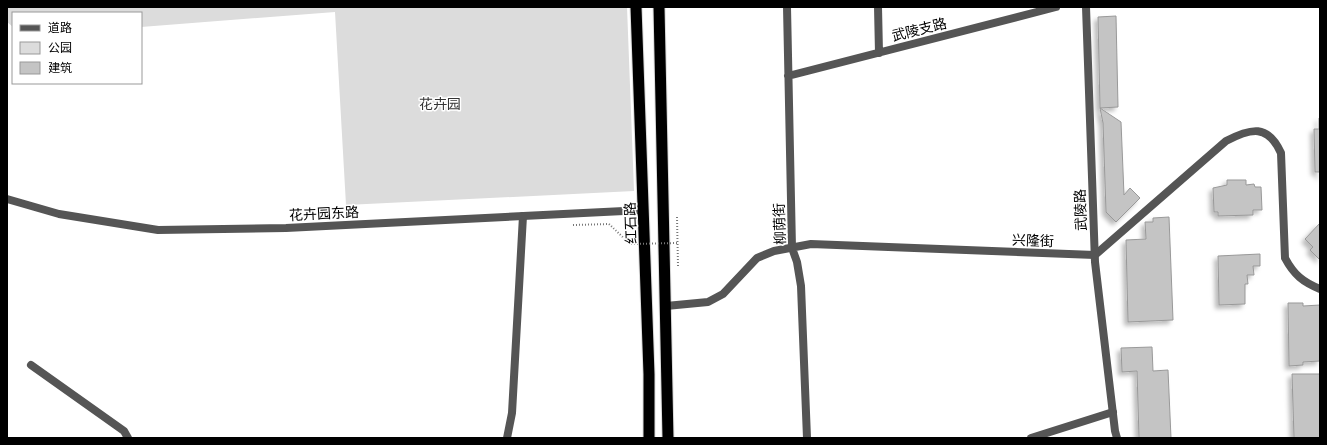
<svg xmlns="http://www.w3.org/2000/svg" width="1327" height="445" font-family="'Noto Sans','Noto Sans SC',sans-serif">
	<defs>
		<filter id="shadow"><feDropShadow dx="-3.5" dy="3.5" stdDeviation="2" flood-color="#0004"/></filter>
	</defs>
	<rect width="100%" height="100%" fill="#fff"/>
	<path fill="#dcdcdc" d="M7,7h620l7,184 -288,14 -11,-193 -194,15v-14h-128v14l-6,-5z"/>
	<path fill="#c4c4c4" stroke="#999" filter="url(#shadow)" d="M1116,16l2,91 -18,1 -2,-91z
		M1100,108l21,14 3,73 6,-7 10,10 -24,24 -10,-10 -3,-89z
		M1319,118h1v59v-5h-5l-1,-43h5z
		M1227,180h19v5l8,-1 1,3h6l1,23h-9v5l-35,1v-4h-4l-1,-24 14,-3z
		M1169,217l4,103 -45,2 -2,-82 20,-1 -1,-17h8v-4z
		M1320,223v37l-10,-10 3,-3 -8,-8z
		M1260,254v12h-7l1,9h-7l1,9h-3v20l-26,1 -1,-49z
		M1288,303h15v3l17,-1v56l-17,1v3l-14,1z
		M1152,347l1,24 15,-1 3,68h-32l-2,-67 -15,1 -1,-24z
		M1292,374h28v64h-26z"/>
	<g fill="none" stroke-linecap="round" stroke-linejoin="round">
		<g stroke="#dbdbdb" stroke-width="13">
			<path id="trunk" d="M636,7l13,367v64
				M659,7l9,431"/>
		</g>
		<path stroke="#777" stroke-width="2" stroke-dasharray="1 2" stroke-linecap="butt" d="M677,217l1,49
			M573,225l36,-1"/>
		<path stroke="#555" stroke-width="8" d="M787,7l5,241 5,14 4,24 6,152
			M878,7l1,46
			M788,76l268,-69
			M666,306l42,-4 15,-8 34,-36 17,-7 37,-7 284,11 131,-114c25,-13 42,-17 55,12l4,105c9,17 18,24 35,31
			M31,365l93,66 4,7
			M507,438l5,-25 11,-197
			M1031,438l82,-26"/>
		<path stroke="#555" stroke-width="8" d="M1086,7l9,255 20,169 2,7
			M7,199l52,15 99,16 128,-2 358,-18"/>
		<use href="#trunk" stroke="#000" stroke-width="11"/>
		<path stroke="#777" stroke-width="2" stroke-dasharray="1 2" stroke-linecap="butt" d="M609,224l21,20 47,-1"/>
	</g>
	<g text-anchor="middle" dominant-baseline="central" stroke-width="3" stroke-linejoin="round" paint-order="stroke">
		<g font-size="14" fill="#000" stroke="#fff">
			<text transform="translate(919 29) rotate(-14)">武陵支路</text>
			<text transform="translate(1080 210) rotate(-92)">武陵路</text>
			<text transform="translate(324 213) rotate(-3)">花卉园东路</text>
			<text transform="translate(630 223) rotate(-92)">红石路</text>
			<text transform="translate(779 224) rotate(-92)">柳荫街</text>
			<text transform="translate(1033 240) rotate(2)">兴隆街</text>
		</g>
		<g font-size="14" fill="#333" stroke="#fff">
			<text x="440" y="103">花卉园</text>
		</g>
	</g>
	<rect width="1327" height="445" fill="none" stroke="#000000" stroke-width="16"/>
	<rect x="12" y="12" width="130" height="72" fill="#ffffff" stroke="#999999"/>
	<rect x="20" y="25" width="20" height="6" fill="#555555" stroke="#999999"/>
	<text x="48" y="32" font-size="12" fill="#000000">道路</text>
	<rect x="20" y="42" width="20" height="12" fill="#dcdcdc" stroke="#999999"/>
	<text x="48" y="52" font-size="12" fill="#000000">公园</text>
	<rect x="20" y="62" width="20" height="12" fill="#c4c4c4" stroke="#999999"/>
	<text x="48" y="72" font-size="12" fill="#000000">建筑</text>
</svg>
